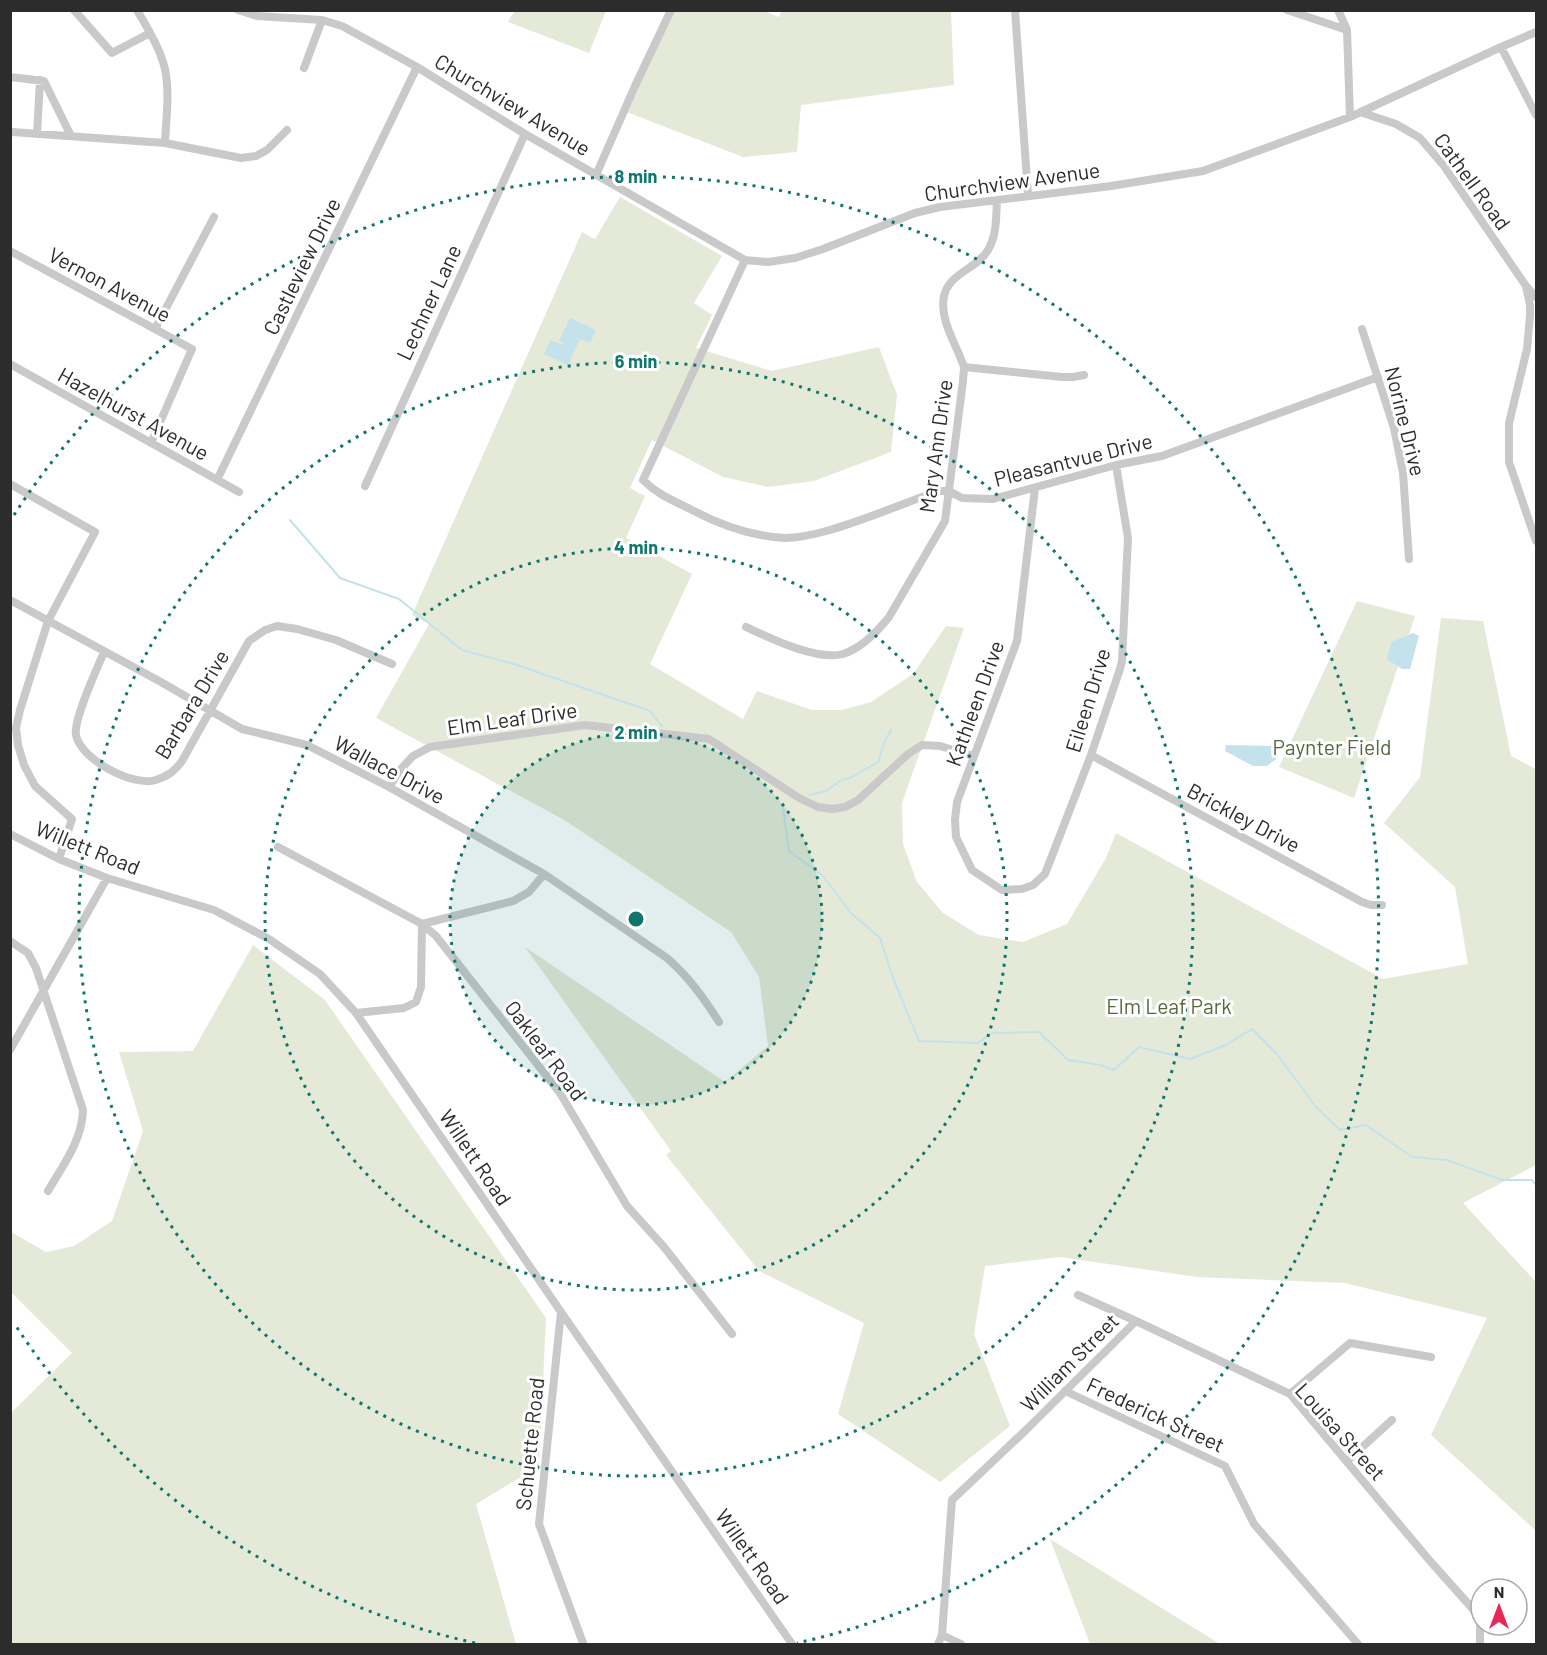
<svg xmlns="http://www.w3.org/2000/svg" width="1547" height="1655" font-family="Barlow,sans-serif">
	<rect width="100%" height="100%" fill="#fff"/>
	<path fill="#e5ead8" d="M515,10h91v1l-17,42 -81,-31z
		M782,10l169,1 3,74 -153,20 -4,47 -54,5 -119,-46 47,-100h93l15,6z
		M620,197l102,59 -28,47 18,12 -16,33 76,23 107,-24 18,48 -6,57 -77,29 -46,6 -45,-10 -71,-37 -22,48 15,8 -19,42 66,36 -42,90 93,55 14,-28 55,19h30l29,-8 42,-28 33,-48 18,2 -62,175 1,41 14,38 26,31 36,22 44,7 44,-18 39,-66 10,-25 267,146 85,-15 -13,-77 -71,-64 36,-46 21,-159 42,3 28,135 25,13v396l-73,38 73,79v249l-105,-96 56,-117 -142,-35 -148,-6 -137,-20 -75,9 -11,68 36,92 -70,56 -102,-68 26,-91 -105,-52 -93,-116 5,-4 -146,-204 200,135 43,-36 -9,-69 -28,-45 -165,-111 -190,-103 53,-94 -17,-9 170,-383 13,7z
		M1357,601l58,15 -61,182 -75,-31z
		M253,945l72,55 221,318 -7,148 -63,38 40,140h-505v-231l61,-60 -61,-61v-60l35,20 28,-6 38,-25 31,-90 -24,-79 74,-1z
		M1050,1539l170,105h-130z"/>
	<path fill="#c3e2eb" d="M570,318l26,12 -6,13 -10,-4 -12,26 -24,-11 6,-14 13,5 1,-2 -5,-2z
		M1413,633l6,3 -9,33h-8l-15,-10 4,-17z
		M1226,745l52,1 -2,13 -9,7h-14l-28,-15z"/>
	<g fill="none" stroke-linecap="round" stroke-linejoin="round">
		<path stroke="#c3e2eb" stroke-width="2" d="M290,520l50,58 59,21 63,51 52,14 136,47 12,15
			M809,795l17,-4 14,-10 12,-4 26,-15 6,-19 7,-13
			M783,808l6,43 34,25 28,37 29,25 13,40 26,63 59,2 14,-10 47,-1 29,28 33,5 13,5 25,-23 51,12 36,-14 26,-16 25,25 39,53 24,23 26,-5 46,32 35,3 55,20h30l4,5"/>
		<path stroke="#c9c9c9" stroke-width="8" d="M74,10l38,43 38,-20
			M137,10c11,19 23,38 28,59 5,24 1,51 0,74
			M238,10l19,6 65,4 20,6 75,41 108,67 220,126 23,2 27,-4 28,-9 92,-36 25,-6 171,-21 92,-15 147,-54 151,-70 35,-15
			M1015,10l13,185
			M1287,10l60,20
			M1338,10l9,20 3,87
			M1501,47l35,68
			M304,68l18,-48
			M10,77l34,4 27,55
			M1360,112l36,12 24,14 24,28 82,120 10,11
			M12,132l153,11 76,15 15,-2 11,-6 20,-20
			M37,134l3,-54
			M596,175l39,-89 36,-76
			M10,251l182,98 -41,94
			M745,260l-102,220c16,16 32,21 51,31 28,15 58,25 91,27 15,0 31,-4 45,-8 37,-11 72,-26 108,-39h11l13,7 31,1 123,-34 46,-9 216,-79
			M1526,286l4,19v11l-3,33 -18,74v39l27,79
			M155,329l59,-112
			M1362,329l32,99 9,45 6,86
			M10,364l229,128
			M964,367l98,10h11l11,-2
			M217,480l200,-413
			M10,484l85,48 -47,89 -28,89 -4,18 2,17 6,20 11,21 37,33 -13,40
			M365,486l160,-352
			M1035,488l-18,153 -60,161 -2,18 1,17 16,33 30,20 20,-1 11,-4 12,-11 46,-119 29,-86 2,-8 6,-123 -12,-73
			M10,600l151,82 81,47 65,16 82,42 155,87 123,84c22,19 37,40 52,64
			M746,627c24,11 70,34 97,27 19,-6 34,-22 46,-37l56,-96 18,-140c0,-4 1,-9 1,-14 -1,-4 -4,-9 -5,-13 -8,-18 -19,-38 -15,-58 5,-23 33,-27 44,-46 9,-15 8,-33 9,-50
			M104,652c-7,17 -31,68 -28,83 5,25 57,52 80,45 12,-4 19,-9 26,-19l67,-120 16,-11 12,-4 20,3 39,11 56,24
			M1091,755l271,147 9,3h11
			M389,787l12,-18 12,-13 17,-9 155,-22 124,14 90,59 19,9 14,2 13,-2 13,-7 50,-46 14,-9 18,1 34,10
			M10,834l49,25 48,19 107,32 55,29 51,35 36,39 205,299 231,332
			M278,847l144,77 14,12 124,157 67,113 37,41 68,87
			M10,941l18,12 8,15 47,142c-1,31 -20,55 -35,81
			M356,1013l48,-5 12,-6 5,-15 1,-63 91,-23 16,-9 15,-18
			M10,1050l97,-172
			M1078,1295l58,26 154,73 140,167 50,56v27
			M561,1312l-22,212 44,119 -1,1
			M1065,1391l160,75 29,58 104,120
			M1290,1394l60,-51 81,14
			M1347,1461l45,-41
			M942,1635l19,9
			M938,1644l4,-9 10,-135 75,-71 109,-108"/>
	</g>
	<circle cx="636" cy="919" r="186" fill="#0f766e" fill-opacity=".12"/>
	<g fill="none" stroke="#0f766e" stroke-width="3" stroke-dasharray="3 6">
		<circle cx="636" cy="919" r="186"/>
		<circle cx="636" cy="919" r="371"/>
		<circle cx="636" cy="919" r="557"/>
		<path d="M475 1643A742 742 0 0 1 14 1323M14 515A742 742 0 1 1 797 1643"/>
	</g>
	<g text-anchor="middle" dominant-baseline="central" stroke-width="6" stroke-linejoin="round" paint-order="stroke">
		<g font-size="21" fill="#2c2c2c" stroke="#fff">
			<text transform="translate(513 104) rotate(31)">Churchview Avenue</text>
			<text transform="translate(1012 181) rotate(-8)">Churchview Avenue</text>
			<text transform="translate(1473 181) rotate(54)">Cathell Road</text>
			<text transform="translate(301 266) rotate(-64)">Castleview Drive</text>
			<text transform="translate(110 284) rotate(28)">Vernon Avenue</text>
			<text transform="translate(428 302) rotate(-65)">Lechner Lane</text>
			<text transform="translate(134 413) rotate(29)">Hazelhurst Avenue</text>
			<text transform="translate(1406 421) rotate(76)">Norine Drive</text>
			<text transform="translate(935 446) rotate(-82)">Mary Ann Drive</text>
			<text transform="translate(1073 459) rotate(-14)">Pleasantvue Drive</text>
			<text transform="translate(1087 700) rotate(-73)">Eileen Drive</text>
			<text transform="translate(974 703) rotate(-70)">Kathleen Drive</text>
			<text transform="translate(191 704) rotate(-59)">Barbara Drive</text>
			<text transform="translate(512 718) rotate(-8)">Elm Leaf Drive</text>
			<text transform="translate(390 769) rotate(28)">Wallace Drive</text>
			<text transform="translate(1244 817) rotate(28)">Brickley Drive</text>
			<text transform="translate(88 847) rotate(22)">Willett Road</text>
			<text transform="translate(546 1050) rotate(53)">Oakleaf Road</text>
			<text transform="translate(476 1157) rotate(56)">Willett Road</text>
			<text transform="translate(1069 1362) rotate(-45)">William Street</text>
			<text transform="translate(1156 1414) rotate(25)">Frederick Street</text>
			<text transform="translate(1341 1431) rotate(48)">Louisa Street</text>
			<text transform="translate(529 1444) rotate(-84)">Schuette Road</text>
			<text transform="translate(753 1556) rotate(55)">Willett Road</text>
		</g>
		<g font-size="21" fill="#566839" stroke="#fff">
			<text x="1332" y="746">Paynter Field</text>
			<text x="1169" y="1005">Elm Leaf Park</text>
		</g>
	</g>
	<circle cx="636" cy="919" r="9" fill="#0f766e" stroke="#fff" stroke-width="3"/>
	<g font-size="18" text-anchor="middle" font-weight="bold" fill="#0f766e" stroke="#fff" stroke-width="6" stroke-linejoin="round" paint-order="stroke">
		<text x="636" y="183">8 min</text>
		<text x="636" y="368">6 min</text>
		<text x="636" y="554">4 min</text>
		<text x="636" y="739">2 min</text>
	</g>
	<rect width="1547" height="1655" fill="none" stroke="#2c2c2c" stroke-width="24"/>
	<g transform="translate(1499 1607)"><circle r="28" fill="#ffffff" stroke="#ababab" stroke-width="1.5"/>
	<path d="M0-4.5L10 22L0 15L-10 22Z" fill="#e92754"/>
	<text y="-9" font-size="16" font-weight="bold" text-anchor="middle" fill="#2c2c2c">N</text>
	</g>
</svg>
